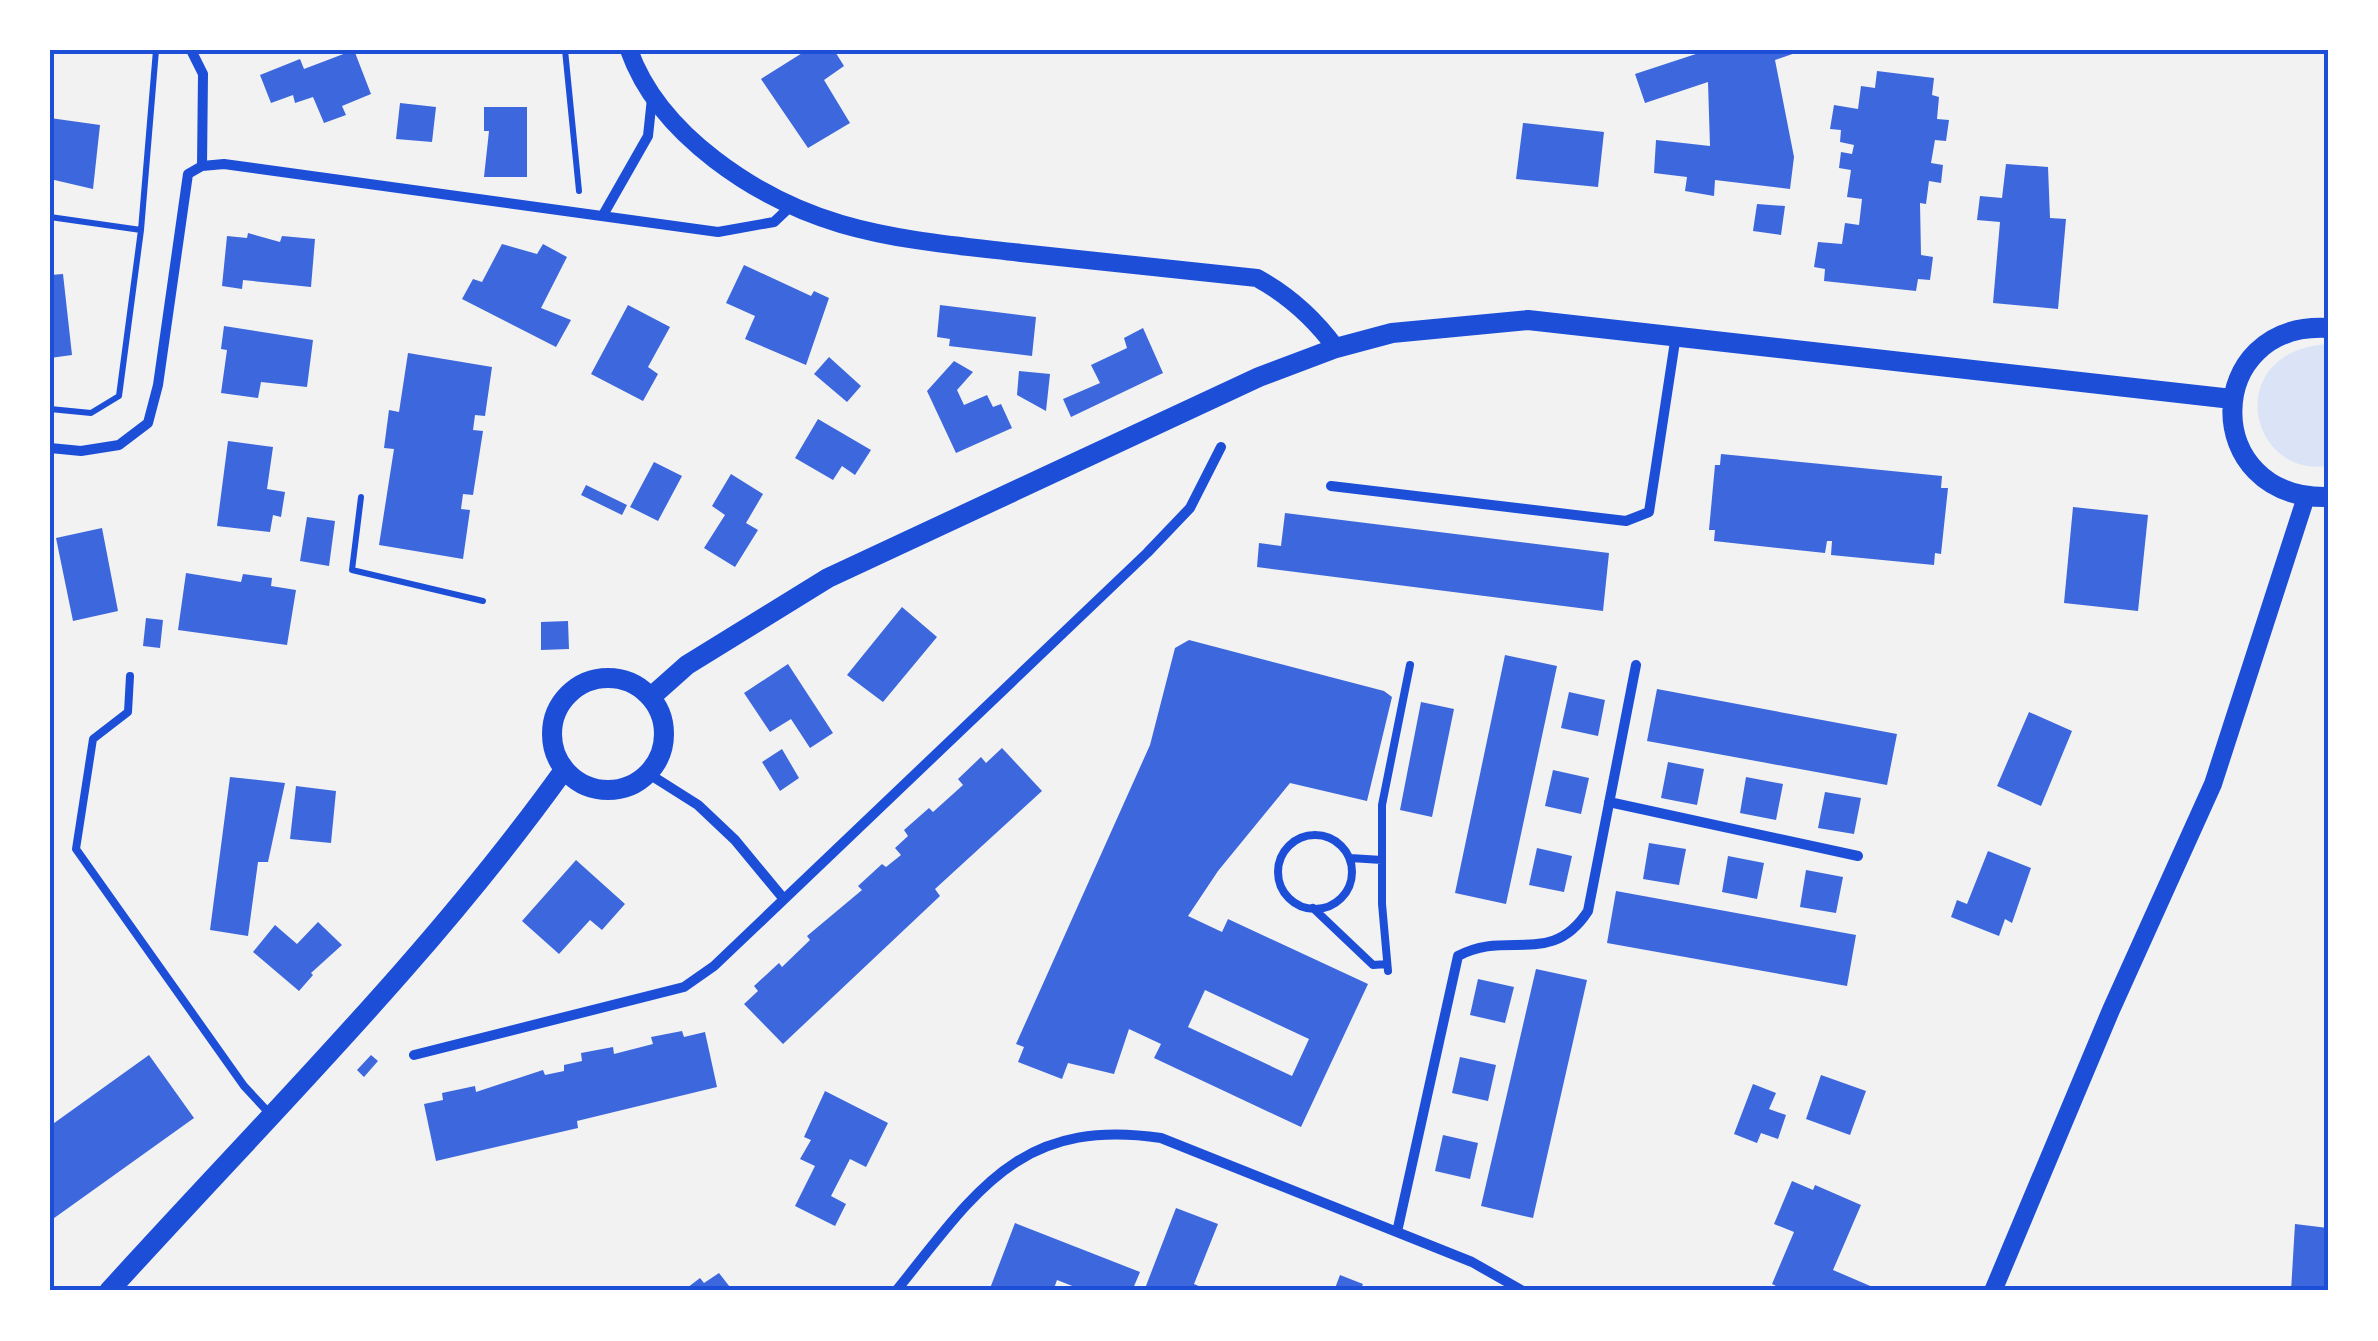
<svg xmlns="http://www.w3.org/2000/svg" width="2378" height="1341" font-family="'Sofia Sans Condensed',sans-serif">
	<rect width="100%" height="100%" fill="#f2f2f2"/>
	<path fill="#dbe4f7" d="M2328,344v122c-80,12 -107,-115 0,-122z"/>
	<path fill="#3d67dc" fill-rule="evenodd" d="M354,50l17,44 -29,12 4,9 -22,8 -11,-26 -18,6 -2,-8 -22,8 -11,-28 40,-16 4,10z
		M807,50h27l10,16 -20,14 26,43 -42,25 -47,-69z
		M1708,50h96l-29,10 19,97 -4,32 -75,-9 -1,16 -29,-5 2,-14 -33,-4 2,-33 54,6 -2,-64 -63,21 -10,-29z
		M1877,71l57,7 -2,17 7,2 -2,22 12,1 -3,21 -11,-1 -4,23 12,2 -2,18 -12,-2 -3,23 -6,-1 1,52 12,2 -3,23 -12,-1 -2,12 -92,-10 1,-12 -11,-2 4,-25 24,2 3,-21 14,2 3,-26 -15,-2 4,-27 -12,-2 2,-16 11,2 2,-9 -14,-3 1,-12 -11,-1 4,-24 24,4 3,-23 14,2z
		M400,103l36,4 -4,35 -36,-3z
		M484,107h43v70h-43l5,-46h-5z
		M50,118l50,7 -7,64 -43,-10z
		M1523,123l81,9 -6,55 -82,-8z
		M2006,164l42,3 2,51 16,1 -8,90 -65,-6 7,-81 -23,-2 3,-24 22,2z
		M1757,204l28,2 -4,29 -28,-4z
		M248,233l32,9 2,-6 33,3 -4,48 -68,-7 -1,9 -20,-3 5,-50 20,2z
		M502,244l35,10 6,-10 24,13 -26,51 30,12 -15,27 -94,-48 11,-20 9,3z
		M744,265l67,31 3,-5 15,7 -23,67 -61,-26 10,-23 -29,-13z
		M63,274l9,81 -22,3v-83z
		M628,305l42,22 -22,40 10,7 -15,27 -52,-27z
		M940,305l96,12 -4,39 -83,-10 1,-7 -13,-2z
		M224,326l89,14 -6,47 -46,-5 -3,16 -37,-5 6,-43 -6,-1z
		M1143,328l20,45 -92,44 -8,-18 37,-16 -9,-18 36,-17 -3,-10z
		M408,353l84,14 -7,49 -10,-1 -2,15 10,1 -10,64 -10,-1 -2,15 9,1 -7,49 -84,-14 15,-96 -10,-1 5,-38 10,2z
		M829,357l32,29 -14,16 -33,-28z
		M954,361l19,11 -16,18 7,15 23,-10 6,12 8,-3 11,24 -56,25 -29,-62z
		M1019,371l31,3 -4,37 -29,-16z
		M818,419l53,31 -16,25 -13,-9 -9,14 -38,-22z
		M228,441l45,6 -6,42 18,3 -4,25 -8,-2 -3,17 -53,-6z
		M1721,454l221,22 -1,12h7l-7,66 -6,-1 -1,12 -103,-10 1,-14h-5l-2,12 -111,-12 1,-11h-6l6,-65h5z
		M654,462l28,14 -24,45 -28,-14z
		M731,474l32,20 -17,29 12,7 -23,37 -31,-19 21,-33 -13,-9z
		M586,485l41,20 -5,10 -41,-20z
		M2073,507l75,8 -10,96 -74,-8z
		M1285,513l324,40 -6,58 -346,-44 2,-24 22,3z
		M307,517l28,4 -6,45 -29,-5z
		M102,528l16,83 -45,10 -17,-83z
		M186,573l55,9 2,-8 29,4 -1,8 25,4 -9,55 -109,-15z
		M902,607l35,30 -54,65 -36,-27z
		M146,618l17,2 -3,28 -17,-2z
		M568,621l1,28 -28,1v-28z
		M1189,640l195,51 8,6 -25,104 -77,-18 -72,88 -30,45 34,16 6,-13 140,65 -67,143 -147,-69 7,-14 -32,-15 -15,45 -46,-11 -6,16 -44,-17 6,-15 -8,-3 134,-299 25,-97zM1205,990l104,49 -17,37 -104,-49z
		M1505,655l52,11 -51,238 -51,-11z
		M788,664l45,69 -23,15 -19,-29 -21,13 -26,-39z
		M1657,689l240,45 -10,51 -240,-44z
		M1569,692l36,8 -7,36 -37,-8z
		M1421,702l33,7 -22,108 -32,-7z
		M2029,712l43,19 -31,75 -44,-20z
		M1002,748l40,43 -107,98 5,7 -157,148 -39,-40 14,-13 -4,-5 25,-23 3,4 28,-27 -3,-4 55,-46 -4,-4 24,-22 4,3 15,-12 -6,-7 13,-12 -4,-6 25,-22 4,4 30,-27 -5,-6 23,-22 5,6z
		M782,749l17,29 -19,13 -18,-29z
		M1668,762l36,7 -7,36 -36,-7z
		M1553,770l36,8 -8,36 -36,-8z
		M230,777l55,6 -17,79h-10l-10,74 -38,-6z
		M1746,777l37,7 -7,36 -36,-7z
		M296,786l40,5 -5,52 -41,-4z
		M1825,792l36,6 -7,36 -36,-6z
		M1649,843l37,6 -7,36 -36,-6z
		M1537,848l35,8 -8,36 -35,-7z
		M1988,851l43,17 -19,55 -7,-4 -6,17 -48,-19 6,-17 10,4z
		M1728,856l36,7 -7,36 -35,-7z
		M576,860l49,44 -23,26 -12,-10 -31,34 -37,-33z
		M1806,870l37,7 -7,36 -36,-6z
		M1616,891l240,44 -9,51 -240,-43z
		M318,922l24,23 -31,28 2,2 -14,16 -46,-39 22,-27 22,19z
		M1536,969l51,11 -54,238 -52,-12z
		M1478,979l36,8 -9,36 -35,-8z
		M682,1031l2,6 21,-5 12,55 -140,34 1,7 -142,33 -12,-57 19,-4 -1,-7 33,-7 1,6 67,-22 2,5 19,-4v-6l18,-4 -1,-8 32,-6 1,7 39,-10 -2,-7z
		M149,1055l45,63 -144,103v-95z
		M371,1055l7,6 -14,16 -7,-7z
		M1460,1057l36,8 -8,36 -36,-8z
		M1821,1075l45,16 -16,44 -44,-16z
		M1753,1084l23,9 -7,16 17,6 -8,24 -17,-6 -4,10 -23,-9z
		M825,1091l63,32 -22,44 -16,-8 -19,37 15,8 -11,22 -40,-20 20,-40 -15,-7 11,-19 -7,-3z
		M1443,1135l35,8 -8,36 -35,-8z
		M1792,1181l21,9 2,-5 46,20 -28,65 49,21h-96l-14,-7 22,-52 -20,-8z
		M1176,1208l42,16 -24,60 16,7h-66z
		M1015,1223l125,49 -8,19h-47l-28,-11 -4,11h-64z
		M2295,1224l33,4v63h-37z
		M719,1273l14,18h-50l17,-13 4,5z
		M1340,1275l23,9 -3,7h-26z"/>
	<g fill="none" stroke-linecap="round" stroke-linejoin="round">
		<path stroke="#1d4ed8" stroke-width="6" d="M565,50l14,141
			M50,217l91,13
			M50,409l41,4 28,-17 22,-166 15,-180
			M361,497l-9,73 131,31"/>
		<path stroke="#1d4ed8" stroke-width="8" d="M130,676l-2,36 -35,27 -17,110 168,237 26,28
			M1278 872a37 37 0 1 1 74 0a37 37 0 1 1-74 0Z
			M1350,858l32,2
			M1313,908l60,57 14,-1
			M1388,971l-6,-67v-99l28,-140"/>
		<path stroke="#1d4ed8" stroke-width="10" d="M191,50l12,24 -1,92
			M603,215l45,-79 4,-38
			M50,448l31,3 38,-6 29,-22 10,-38 30,-211 14,-8 22,-2 494,68 56,-10 18,-17
			M1331,486l295,35 23,-9 27,-177
			M649,774l49,31 37,35 48,58
			M1609,802l249,54
			M414,1055l270,-68 30,-21 433,-413 43,-45 31,-61
			M1397,1232l61,-276c49,-27 93,12 130,-45l48,-246
			M896,1291c80,-99 123,-174 265,-153l311,124 51,29"/>
		<path stroke="#1d4ed8" stroke-width="18" d="M629,50c30,85 128,149 212,174 58,17 120,22 180,29 79,8 157,17 236,25 33,18 57,40 79,70
			M1993,1291l118,-281 102,-226 93,-287"/>
		<path stroke="#1d4ed8" stroke-width="20" d="M2328,328c-126,-7 -129,172 0,169
			M552 734a56 56 0 1 1 112 0a56 56 0 1 1-112 0Z
			M651,697l36,-32 141,-87 431,-201 77,-29 56,-15 136,-13 704,79
			M109,1291c154,-170 321,-334 455,-521"/>
	</g>
	<rect width="2378" height="1341" fill="none" stroke="#ffffff" stroke-width="105"/>
	<rect x="52" y="52" width="2274" height="1236" fill="none" stroke="#1d4ed8" stroke-width="4"/>
</svg>
